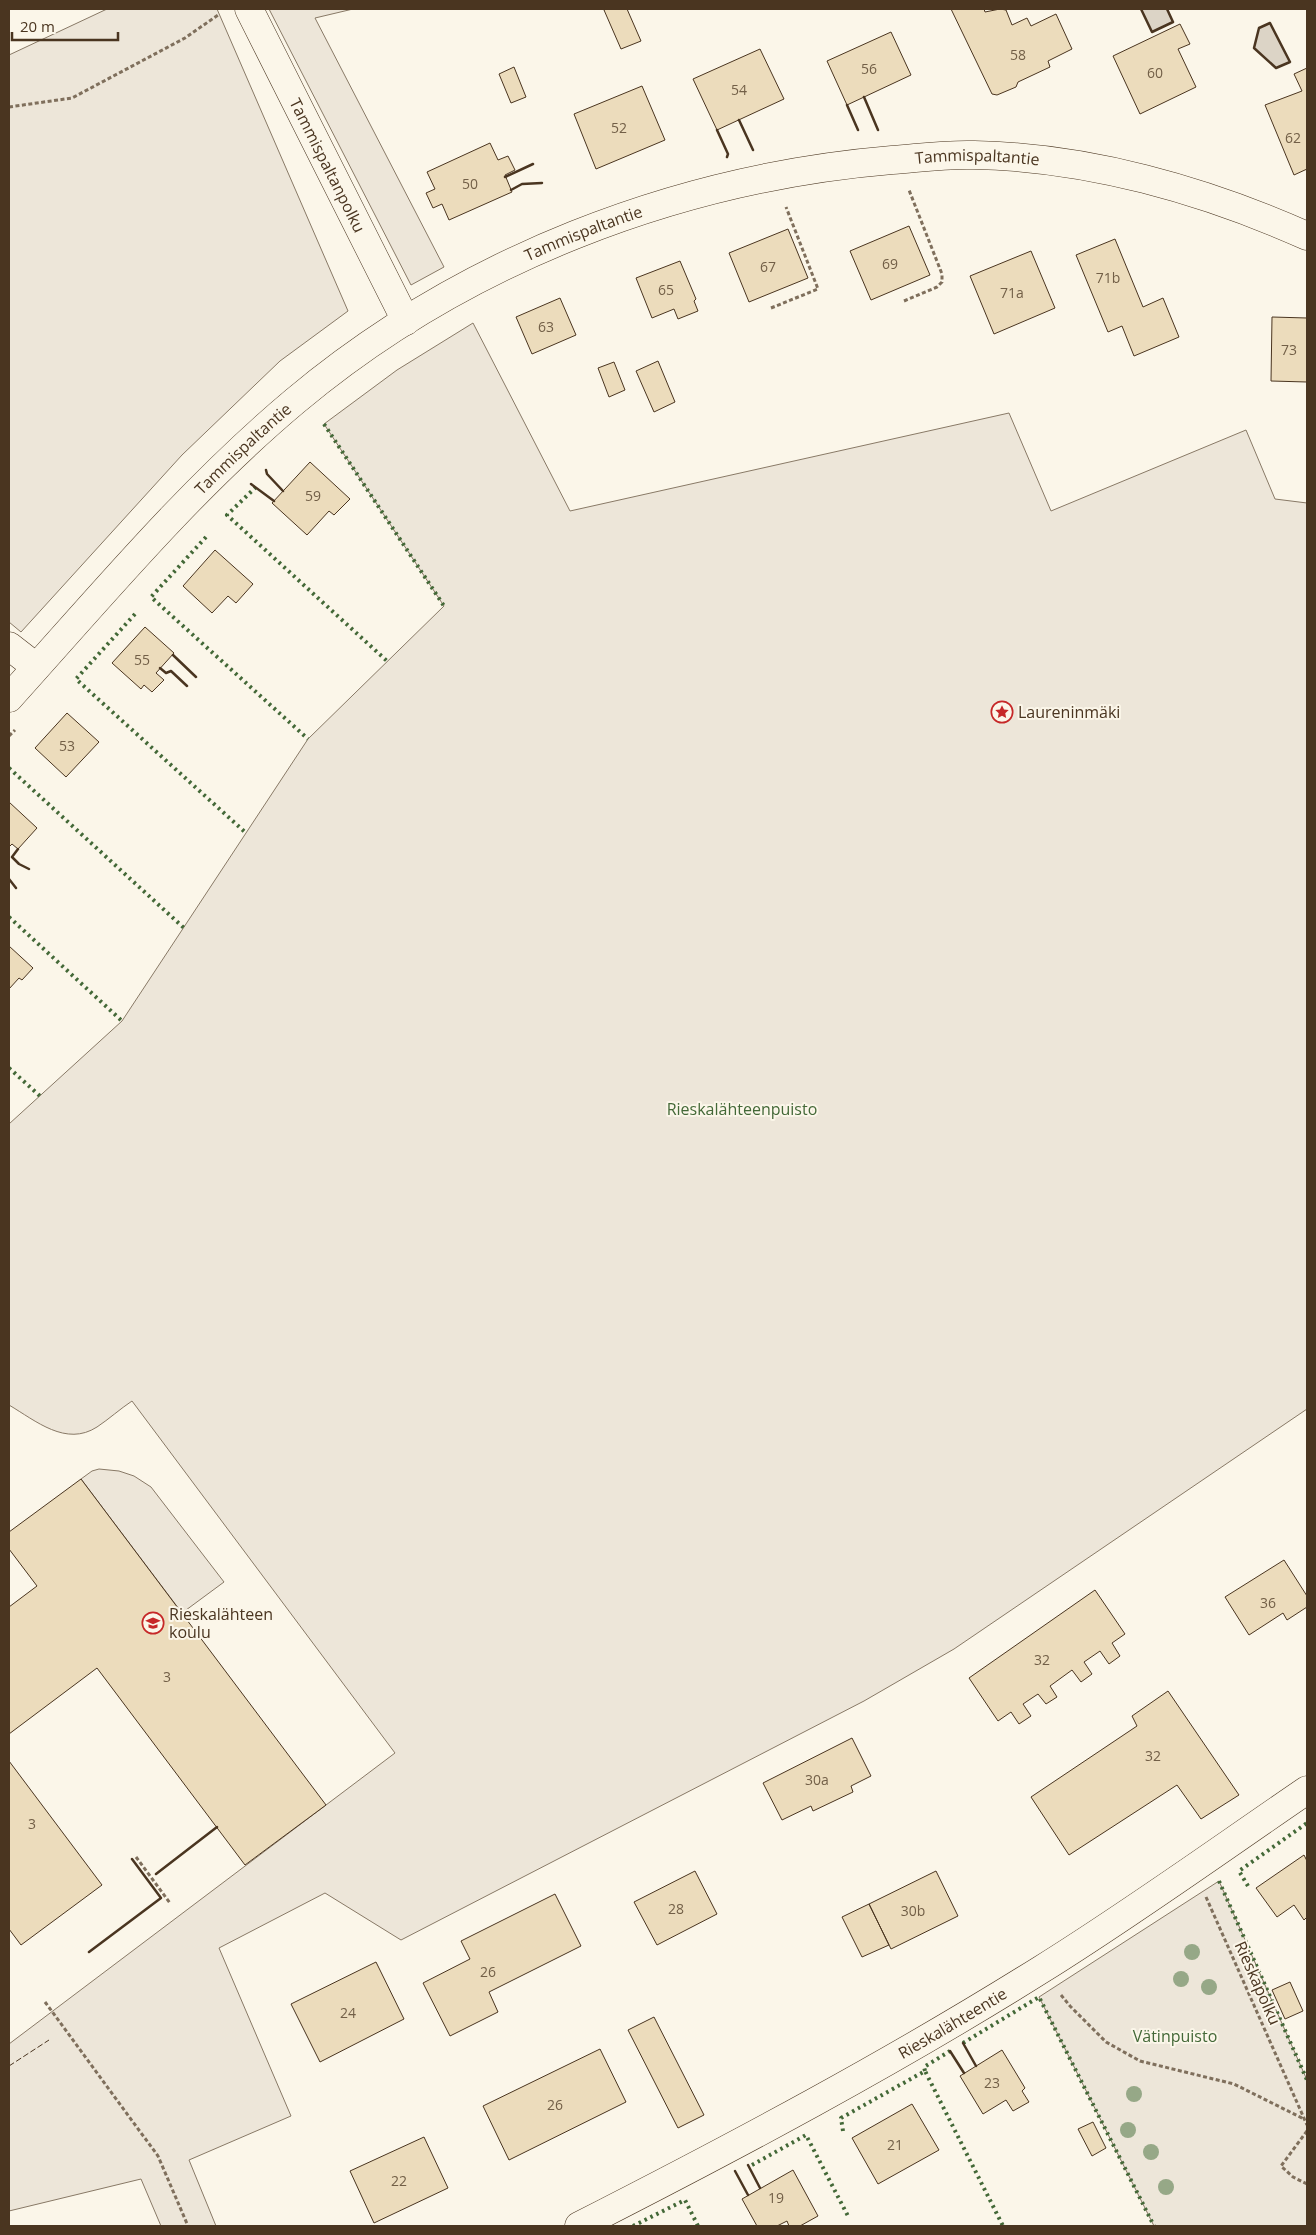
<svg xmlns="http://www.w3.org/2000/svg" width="1316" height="2235" font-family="'Open Sans',sans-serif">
	<rect width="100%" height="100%" fill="#fbf6e9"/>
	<path fill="#ede6d9" stroke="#887966" d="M107,9h110l131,302 -68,50 -98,94 -161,177 -12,-10v-567z
		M269,9h84l-38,9 129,249 -33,18z
		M473,323l97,188 439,-98 42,98 195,-81 29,69 32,4v906l-353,240 -90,52 -463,239 -76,-47 -106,55 72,168 -102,44 27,66h-55l-20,-47 -132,32v-167l386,-291 -263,-352c-12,8 -23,18 -35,26 -31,20 -61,-6 -88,-22v-281l113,-103 186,-282 136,-133 -120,-182 73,-54z
		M99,1469l20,2 15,5 17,11 73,95 -42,31 -101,-134 11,-8z
		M1219,1881l88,199v146h-153l-115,-229z"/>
	<path fill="#dcd4c6" stroke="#887966" d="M1141,9h26l6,13 -21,10z
		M1270,23l20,39 -14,6 -22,-20 5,-20z"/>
	<path fill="#ecdcbc" stroke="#4a3520" d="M607,9h20l14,32 -20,8 -17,-39z
		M951,9h33l1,3 15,-3 6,1 6,15 15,-7 4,8 25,-12 16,35 -24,12 2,6 -32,15 -2,5 -19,8 -5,-1z
		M1180,24l10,20 -12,5 18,38 -56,27 -27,-58z
		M891,32l20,43 -64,30 -20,-44z
		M760,49l24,50 -67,31 -24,-51z
		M514,67l12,30 -15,6 -12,-29z
		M1307,68v101l-13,6 -29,-70 37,-14 -8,-17z
		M642,86l23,54 -69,29 -22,-55z
		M490,143l8,17 10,-4 7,14 -10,5 7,17 -63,28 -7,-16 -9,4 -7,-15 9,-4 -8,-17z
		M909,226l21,49 -59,25 -21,-49z
		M788,229l20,49 -59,24 -20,-49z
		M1115,239l28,68 20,-9 16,39 -45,19 -12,-30 -14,6 -32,-77z
		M1031,251l24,57 -61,26 -24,-58z
		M680,261l16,38 -2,2 4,10 -20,8 -4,-10 -22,9 -16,-40z
		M560,298l16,37 -44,19 -16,-37z
		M1272,317l35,1v64l-36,-1z
		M658,361l17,41 -21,10 -18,-41z
		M614,362l11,28 -16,7 -11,-29z
		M310,462l40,37 -16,16 -5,-4 -22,24 -35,-32z
		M215,550l38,34 -17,19 -8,-7 -16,17 -29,-27z
		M145,627l29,26 -18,20 8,7 -12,12 -8,-7 -3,4 -29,-26z
		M67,713l32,29 -33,35 -31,-29z
		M9,802l28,26 -19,21 -6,-5 -3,3z
		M9,946l24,22 -11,12 -3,-2 -10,11z
		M81,1479l245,326 -81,60 -148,-197 -88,66v-127l28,-21 -28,-37v-17z
		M1284,1560l23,36v11l-20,13 -4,-7 -34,22 -24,-38z
		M1095,1590l30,44 -13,9 8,13 -11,8 -9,-13 -16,11 8,12 -11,8 -9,-12 -22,16 7,11 -11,7 -8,-10 -15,10 8,12 -12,8 -8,-12 -13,9 -29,-43z
		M1168,1691l71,104 -38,24 -24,-34 -108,70 -38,-58 106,-71 -5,-10z
		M852,1738l19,38 -20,10 2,6 -40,19 -2,-5 -29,14 -19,-37z
		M9,1761l93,124 -81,60 -12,-16z
		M1304,1855l3,6v56l-3,3 -10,-15 -17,12 -21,-29z
		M695,1871l22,43 -60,31 -23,-43z
		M936,1871l22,45 -67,33 -22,-45z
		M555,1894l26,52 -92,46 9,20 -48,24 -27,-53 47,-24 -9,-18z
		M869,1904l20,41 -27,12 -20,-40z
		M376,1962l28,57 -84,43 -29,-58z
		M1290,1982l13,29 -18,8 -13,-29z
		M654,2017l50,98 -26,13 -50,-98z
		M600,2049l26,53 -117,58 -26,-54z
		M1002,2050l23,38 -3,3 7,11 -16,9 -7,-11 -23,14 -23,-38z
		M912,2104l27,46 -61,34 -26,-46z
		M1093,2122l13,26 -14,8 -14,-27z
		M424,2137l24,51 -74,35 -24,-52z
		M793,2170l25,46 -18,10h-11l-2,-5 -10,5h-20l-15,-27z"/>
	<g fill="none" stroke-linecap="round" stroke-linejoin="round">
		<g stroke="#4a3520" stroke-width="29">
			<g id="minor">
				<path id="s1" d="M249,9l157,312"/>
				<path d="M9,646l27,21"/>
				<path id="s2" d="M9,698c92,-102 181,-209 286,-297 167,-140 381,-223 597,-241 27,-2 54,-6 82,-5 114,2 230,35 333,81"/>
				<path id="s3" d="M579,2226c157,-80 313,-163 463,-257 90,-56 177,-119 265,-179"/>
			</g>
		</g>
		<path stroke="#7f6f5c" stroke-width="3" stroke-dasharray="4 2.5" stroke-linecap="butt" d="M9,107l63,-9 113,-60 33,-23
			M904,301l33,-14 5,-5v-8l-33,-84
			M771,308l47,-19 -32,-82
			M9,736l6,-6
			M136,1857l34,46
			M1206,1897l101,228
			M1061,1995l9,11 36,36 34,19 94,23 70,35
			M45,2002l113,154 30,70
			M1307,2131l-26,35 12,11 14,7"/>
		<use href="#minor" stroke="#fbf6e9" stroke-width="28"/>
		<path stroke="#436837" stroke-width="4" stroke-dasharray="2.5 4" stroke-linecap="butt" d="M324,424l120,182
			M256,487l-29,28 160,146
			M206,537l-55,60 157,142
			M135,614l-59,65 170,154
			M9,768l175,160
			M9,917l113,104
			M9,1068l31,28
			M1219,1881l88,199
			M1248,1886l-9,-15 68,-48
			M963,2043l76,-46 115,229
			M925,2071l-1,-4 26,-16
			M843,2131l-2,-13 84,-47 78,155
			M752,2165l54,-30 42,81
			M633,2226l52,-26 13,26"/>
		<path stroke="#4a3520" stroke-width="1" stroke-dasharray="6 2.5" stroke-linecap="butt" d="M9,2066l40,-26"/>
		<path stroke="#4a3520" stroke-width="2.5" d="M1141,9l11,23 21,-10 -6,-13
			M1270,23l20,39 -14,6 -22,-20 5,-20z
			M864,97l14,33
			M847,105l11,25
			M739,120l14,30
			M717,130l11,24 -1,3
			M505,177l28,-13
			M511,190l11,-6 20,-1
			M266,470l1,4 16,17
			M251,484l23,17
			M173,655l23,22
			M160,668l6,5 5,-2 16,15
			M18,849l-6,8 7,7 10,5
			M9,879l7,9
			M156,1874l61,-47
			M89,1952l72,-54 -29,-39
			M963,2043l13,23
			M950,2051l14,22
			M748,2165l12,23
			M735,2171l13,24"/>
	</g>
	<g fill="#96a887">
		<circle cx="1192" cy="1952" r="8"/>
		<circle cx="1181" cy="1979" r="8"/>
		<circle cx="1209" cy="1987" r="8"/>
		<circle cx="1134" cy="2094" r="8"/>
		<circle cx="1128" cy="2130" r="8"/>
		<circle cx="1151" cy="2152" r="8"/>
		<circle cx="1166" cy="2187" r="8"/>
	</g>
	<defs>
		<g id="sight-ring" transform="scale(1.125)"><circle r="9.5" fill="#fbf6e9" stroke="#c62828" stroke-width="1.5"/><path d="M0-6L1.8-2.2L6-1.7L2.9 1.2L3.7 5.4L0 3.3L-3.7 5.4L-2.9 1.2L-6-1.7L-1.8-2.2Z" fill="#c62828"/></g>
		<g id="school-ring" transform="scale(1.125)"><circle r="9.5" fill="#fbf6e9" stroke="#c62828" stroke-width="1.5"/><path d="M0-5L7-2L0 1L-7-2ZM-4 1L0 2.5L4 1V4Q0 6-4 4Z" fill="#c62828"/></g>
	</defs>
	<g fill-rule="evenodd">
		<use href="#sight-ring" x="1002" y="712"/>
		<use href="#school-ring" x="153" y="1623"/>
	</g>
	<g text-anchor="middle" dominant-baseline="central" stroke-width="4" stroke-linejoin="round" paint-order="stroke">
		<g font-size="14" fill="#725f47">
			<text x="1018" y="54">58</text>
			<text x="869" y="68">56</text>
			<text x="1155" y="72">60</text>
			<text x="739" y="89">54</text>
			<text x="619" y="127">52</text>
			<text x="1293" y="137">62</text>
			<text x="470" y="183">50</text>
			<text x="890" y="263">69</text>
			<text x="768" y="266">67</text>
			<text x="1108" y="277">71b</text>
			<text x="666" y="289">65</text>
			<text x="1012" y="292">71a</text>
			<text x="546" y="326">63</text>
			<text x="1289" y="349">73</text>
			<text x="313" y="495">59</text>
			<text x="142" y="659">55</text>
			<text x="67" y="745">53</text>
			<text x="1268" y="1602">36</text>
			<text x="1042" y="1659">32</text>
			<text x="167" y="1676">3</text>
			<text x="1153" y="1755">32</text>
			<text x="817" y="1779">30a</text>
			<text x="32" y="1823">3</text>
			<text x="676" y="1908">28</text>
			<text x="913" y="1910">30b</text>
			<text x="488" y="1971">26</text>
			<text x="348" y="2012">24</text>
			<text x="992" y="2082">23</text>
			<text x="555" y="2104">26</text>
			<text x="895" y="2144">21</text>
			<text x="399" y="2180">22</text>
			<text x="776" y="2197">19</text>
		</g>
		<g font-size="16" fill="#4a3520" stroke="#fbf6e9">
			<text stroke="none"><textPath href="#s2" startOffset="1152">Tammispaltantie</textPath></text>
			<text stroke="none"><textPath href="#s1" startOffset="175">Tammispaltanpolku</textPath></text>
			<text stroke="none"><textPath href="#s2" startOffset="748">Tammispaltantie</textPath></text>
			<text stroke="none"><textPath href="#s2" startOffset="342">Tammispaltantie</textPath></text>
			<text transform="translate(1258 1983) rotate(66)">Rieskapolku</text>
			<text stroke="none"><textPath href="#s3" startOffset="425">Rieskalähteentie</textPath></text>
		</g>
		<g font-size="16" fill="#4a3520" stroke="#fbf6e9" text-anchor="start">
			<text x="1018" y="712">Laureninmäki</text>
			<text x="169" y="1614">Rieskalähteen<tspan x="169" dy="18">koulu</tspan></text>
		</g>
		<g font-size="16" fill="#436837" stroke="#fbf6e9">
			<text x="742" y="1109">Rieskalähteenpuisto</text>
			<text x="1175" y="2036">Vätinpuisto</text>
		</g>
	</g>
	<rect width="1316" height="2235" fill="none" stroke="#4a3520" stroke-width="20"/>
	<path d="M12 32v8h106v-8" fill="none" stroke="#4a3520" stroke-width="2.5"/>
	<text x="20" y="32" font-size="15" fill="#4a3520" stroke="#fbf6e9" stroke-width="4" paint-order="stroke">20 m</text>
</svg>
